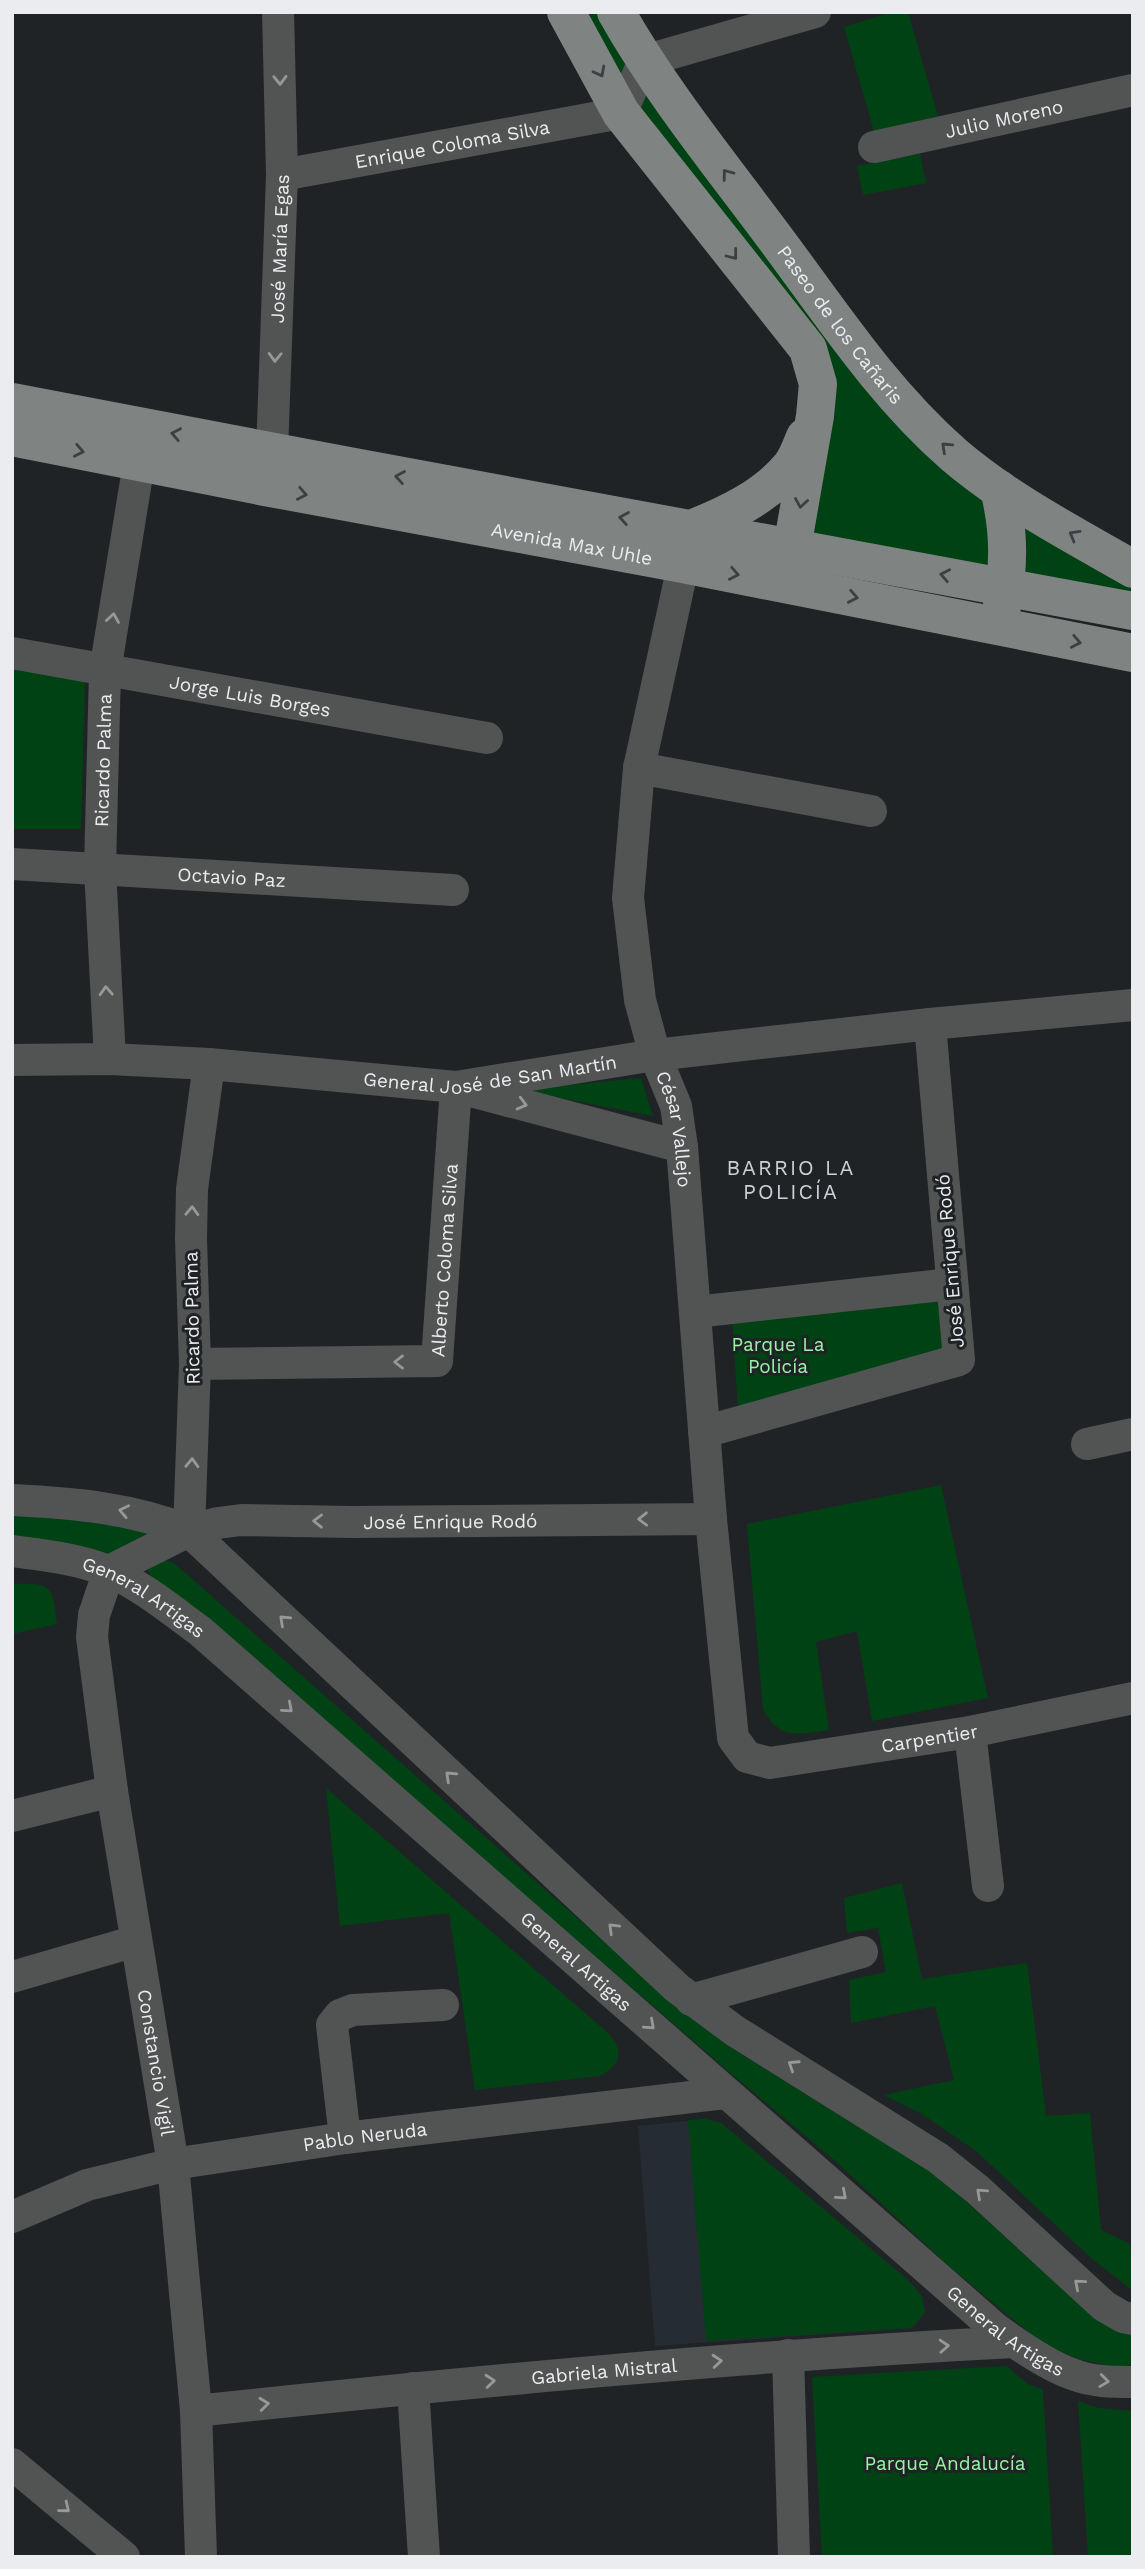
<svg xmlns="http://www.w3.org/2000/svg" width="1145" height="2569" font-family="'Work Sans',sans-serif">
	<rect width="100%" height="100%" fill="#202326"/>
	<path fill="#252c34" d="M706,2119l15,4 186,156 15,17 3,16 -13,16 -257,18 -17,-220z"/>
	<path fill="#004214" d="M566,12h50l374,484 9,84 -198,-39 24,-155z
		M892,12h16l30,104 -63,19 -31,-108z
		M920,154l6,29 -63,12 -6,-29z
		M1021,517l112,61v23l-111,-25z
		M12,668l73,14 -4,147h-69z
		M641,1078l12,38 -135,-26z
		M945,1294l3,60 -210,54 -6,-89z
		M941,1485l47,213 -116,23 -15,-90 -41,11 13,88c-32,4 -49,11 -66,-21l-16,-185z
		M12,1500l177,31 -80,40 -97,-20z
		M157,1557l17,6 518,456 41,30 206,128 148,134 26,17 20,7v30l-19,2 -35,-8 -34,-14 -40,-32 -56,-47 -116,-107 -98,-82 -360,-311 -223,-186 -7,-18z
		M12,1584c41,-1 40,1 45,40l-45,10z
		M326,1788l282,245c17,18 13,31 -8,43l-125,14 -26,-177 -109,13z
		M902,1883l20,96 105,-16 19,153 44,-3 11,117 29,14 3,47 -42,-33 -115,-107 -54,-37 -38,-19 70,-15 -19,-74 -84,17 -2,-43 37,-8 -8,-44 -31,5 -3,-35z
		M706,2119l15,4 186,156 15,17 3,16 -13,16 -206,13 -18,-221z
		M1006,2366l22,18 15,6 10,167h-231l-10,-180z
		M1078,2401l20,7 35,3v146h-45z"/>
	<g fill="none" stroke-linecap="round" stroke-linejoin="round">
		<g stroke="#515453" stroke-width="32">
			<path id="s1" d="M874,147l259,-57"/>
			<path id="s2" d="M282,175l339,-62 23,-52 171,-49"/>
			<path id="s3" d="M267,476l5,-23 10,-278 -4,-163"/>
			<path id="s4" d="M688,543l-49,225 -11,130 12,102 15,55 21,51 6,41 29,372 22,219 14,19 23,6 200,-31 163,-34"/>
			<path id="s5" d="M12,653l475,85"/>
			<path d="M639,768l232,43"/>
			<path id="s6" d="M12,864l441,26"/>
			<path id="s7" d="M110,1059l-10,-190 5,-198 34,-208"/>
			<path id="s8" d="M12,1060l98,-1 99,5 247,23 199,-32 275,-31 203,-19"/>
			<path d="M695,1312l256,-28"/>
			<path id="s9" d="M195,1364l242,-3 19,-274 226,60"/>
			<path d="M704,1432l255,-72 -29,-336"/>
			<path d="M1087,1444l46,-10"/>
			<path d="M12,1500c62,3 120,8 177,31l488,457 58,43 203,127 40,32 126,116 19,11 10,2"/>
			<path d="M189,1531l6,-167 -4,-125 1,-50 17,-125"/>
			<path id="s10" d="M12,1551c32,4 66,8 96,20 33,14 63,39 92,60l796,698c22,16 51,36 76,45 20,8 40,8 61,8"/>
			<path id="s11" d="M109,1571l-15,44 -2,22 20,154 61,373 23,247 5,146"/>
			<path id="s12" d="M109,1571l80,-40 29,-8 23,-3 111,2 359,-3"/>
			<path d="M970,1732l18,154"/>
			<path d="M12,1816l100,-25"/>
			<path d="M12,1977l124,-36"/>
			<path d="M691,2000l171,-48"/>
			<path d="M345,2138l-13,-113 8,-10 13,-5 90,-5"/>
			<path id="s13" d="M12,2217l75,-32 86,-21 172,-26 380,-45"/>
			<path d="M788,2355l6,202"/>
			<path d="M413,2388l11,169"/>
			<path id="s14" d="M196,2411c272,-29 544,-55 818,-69"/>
			<path d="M12,2464l112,93"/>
		</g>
		<g stroke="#7f8482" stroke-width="38">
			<path d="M566,12l55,101 187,236 10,35 -3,32 -27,155"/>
			<path id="s15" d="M616,12c45,80 104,152 159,226 56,75 107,154 179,217 54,46 118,79 179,114"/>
			<path d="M12,402c373,73 747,138 1121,209"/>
			<path id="s16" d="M12,437l253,50 418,77 450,89"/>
			<path d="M999,489c11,44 10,78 2,123"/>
			<path d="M691,529c36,-14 74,-32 99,-62 7,-8 11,-21 15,-30"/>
		</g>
	</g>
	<defs><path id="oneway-chevron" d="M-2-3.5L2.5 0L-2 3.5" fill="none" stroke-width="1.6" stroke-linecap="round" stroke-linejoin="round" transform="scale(1.75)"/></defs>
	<g stroke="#3c4042">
		<use href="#oneway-chevron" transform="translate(600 72) rotate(62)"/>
		<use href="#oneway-chevron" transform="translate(727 174) rotate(-127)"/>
		<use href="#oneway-chevron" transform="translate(733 255) rotate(52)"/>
		<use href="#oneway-chevron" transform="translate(176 434) rotate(-169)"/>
		<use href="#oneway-chevron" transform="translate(946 447) rotate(-137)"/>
		<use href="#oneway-chevron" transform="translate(79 451) rotate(11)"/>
		<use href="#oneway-chevron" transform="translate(400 477) rotate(-170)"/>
		<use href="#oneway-chevron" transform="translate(302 494) rotate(11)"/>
		<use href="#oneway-chevron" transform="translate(801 503) rotate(99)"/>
		<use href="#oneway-chevron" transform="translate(624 518) rotate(-170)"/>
		<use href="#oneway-chevron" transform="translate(1074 535) rotate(-150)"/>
		<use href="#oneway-chevron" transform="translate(734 574) rotate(11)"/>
		<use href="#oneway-chevron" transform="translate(945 575) rotate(-169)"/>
		<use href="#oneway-chevron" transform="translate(853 597) rotate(11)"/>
		<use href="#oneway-chevron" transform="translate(1076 642) rotate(11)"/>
	</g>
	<g stroke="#969899">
		<use href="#oneway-chevron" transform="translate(280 80) rotate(89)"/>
		<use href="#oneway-chevron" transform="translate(275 357) rotate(92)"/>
		<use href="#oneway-chevron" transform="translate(113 618) rotate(-81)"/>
		<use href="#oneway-chevron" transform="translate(106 991) rotate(-93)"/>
		<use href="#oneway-chevron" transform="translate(522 1104) rotate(15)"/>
		<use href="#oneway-chevron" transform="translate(192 1211) rotate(-88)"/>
		<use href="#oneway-chevron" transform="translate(399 1362) rotate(180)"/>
		<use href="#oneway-chevron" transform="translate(192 1463) rotate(-88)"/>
		<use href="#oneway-chevron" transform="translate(124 1511) rotate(-168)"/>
		<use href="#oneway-chevron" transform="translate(643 1519) rotate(179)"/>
		<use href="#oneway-chevron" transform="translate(318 1521) rotate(-179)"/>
		<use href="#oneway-chevron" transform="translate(284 1620) rotate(-137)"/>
		<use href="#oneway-chevron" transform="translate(288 1708) rotate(41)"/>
		<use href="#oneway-chevron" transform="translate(450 1776) rotate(-137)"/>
		<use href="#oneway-chevron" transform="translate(613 1928) rotate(-136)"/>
		<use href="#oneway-chevron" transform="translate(650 2025) rotate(42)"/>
		<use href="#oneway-chevron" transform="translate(793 2065) rotate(-147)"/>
		<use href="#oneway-chevron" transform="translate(981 2193) rotate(-138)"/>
		<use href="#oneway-chevron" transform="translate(842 2195) rotate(41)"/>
		<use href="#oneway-chevron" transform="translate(1079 2284) rotate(-139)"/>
		<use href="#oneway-chevron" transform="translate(944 2346) rotate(-3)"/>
		<use href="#oneway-chevron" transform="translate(717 2361) rotate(-5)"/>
		<use href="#oneway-chevron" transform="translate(490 2381) rotate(-5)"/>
		<use href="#oneway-chevron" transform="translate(1104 2381) rotate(7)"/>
		<use href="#oneway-chevron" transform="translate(264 2404) rotate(-6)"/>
		<use href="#oneway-chevron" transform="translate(65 2508) rotate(39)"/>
	</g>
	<g text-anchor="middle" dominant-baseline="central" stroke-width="6" stroke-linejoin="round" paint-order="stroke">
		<g font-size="19" fill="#eaecef" stroke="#202326">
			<text stroke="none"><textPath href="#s1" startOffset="133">Julio Moreno</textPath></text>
			<text stroke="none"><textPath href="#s2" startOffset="173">Enrique Coloma Silva</textPath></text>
			<text stroke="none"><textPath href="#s3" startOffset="228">José María Egas</textPath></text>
			<text stroke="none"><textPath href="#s15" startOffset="385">Paseo de los Cañaris</textPath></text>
			<text stroke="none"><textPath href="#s16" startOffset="570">Avenida Max Uhle</textPath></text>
			<text stroke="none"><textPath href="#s5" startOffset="242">Jorge Luis Borges</textPath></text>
			<text stroke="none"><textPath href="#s7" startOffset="299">Ricardo Palma</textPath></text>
			<text stroke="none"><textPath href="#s6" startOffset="220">Octavio Paz</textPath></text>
			<text stroke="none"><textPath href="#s8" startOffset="480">General José de San Martín</textPath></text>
			<text stroke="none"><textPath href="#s4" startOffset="598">César Vallejo</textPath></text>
			<text stroke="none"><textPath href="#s9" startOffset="343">Alberto Coloma Silva</textPath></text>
			<text transform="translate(950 1261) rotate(-95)">José Enrique Rodó</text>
			<text transform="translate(192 1318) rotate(-91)">Ricardo Palma</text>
			<text stroke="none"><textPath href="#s12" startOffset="352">José Enrique Rodó</textPath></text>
			<text stroke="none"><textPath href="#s10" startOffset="142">General Artigas</textPath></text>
			<text stroke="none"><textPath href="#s4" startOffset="1419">Carpentier</textPath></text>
			<text stroke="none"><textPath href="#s10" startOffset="709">General Artigas</textPath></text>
			<text stroke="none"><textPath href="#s11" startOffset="499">Constancio Vigil</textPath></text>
			<text stroke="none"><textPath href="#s13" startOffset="364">Pablo Neruda</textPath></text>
			<text stroke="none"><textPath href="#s10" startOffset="1276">General Artigas</textPath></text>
			<text stroke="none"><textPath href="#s14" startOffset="410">Gabriela Mistral</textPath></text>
		</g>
		<g font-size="19" fill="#97f4a5" stroke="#202326">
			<text x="778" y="1344">Parque La<tspan x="778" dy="22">Policía</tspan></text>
			<text x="945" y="2463">Parque Andalucía</text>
		</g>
		<g font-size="21" letter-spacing="2" fill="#cdd1d6" stroke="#202326">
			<text x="791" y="1167">BARRIO LA<tspan x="791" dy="24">POLICÍA</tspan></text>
		</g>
	</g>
	<rect width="1145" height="2569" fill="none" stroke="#eaecef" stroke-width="28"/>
</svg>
